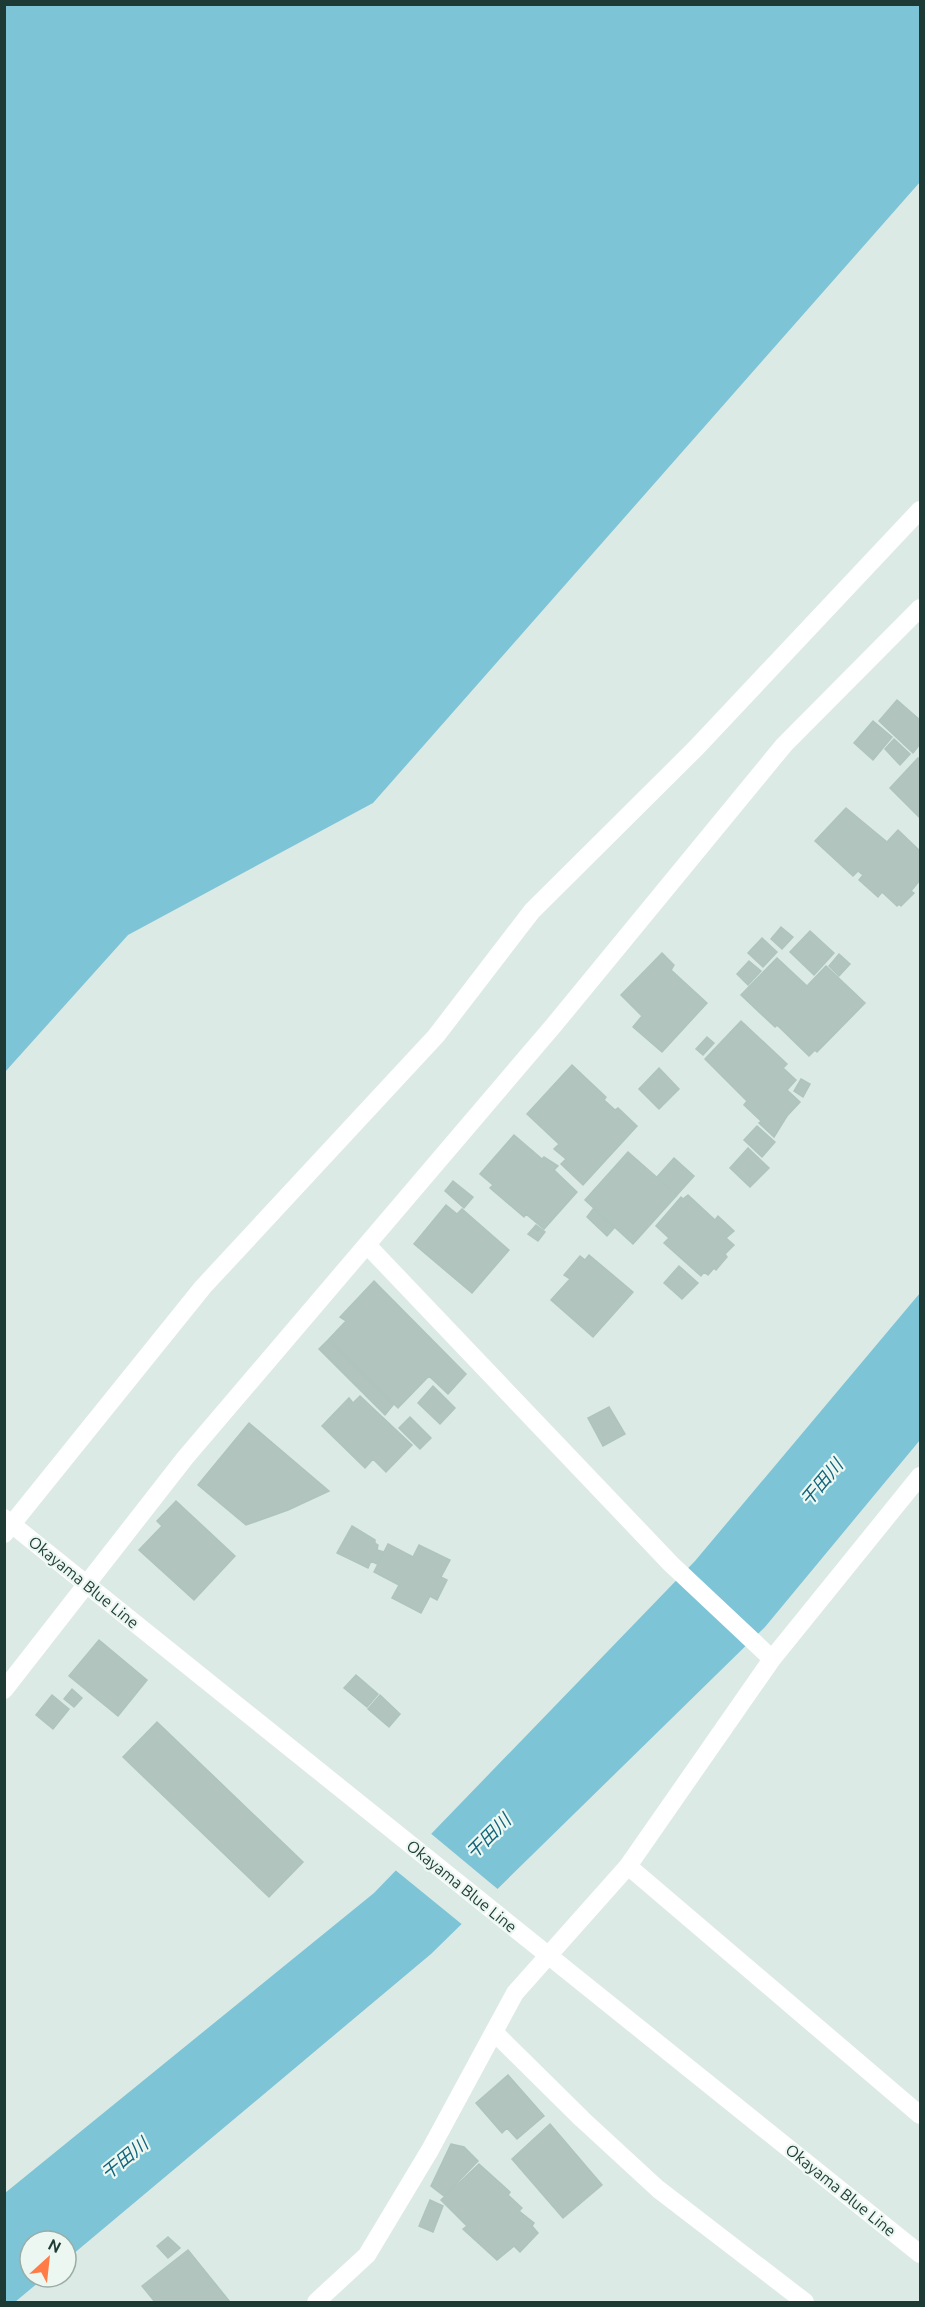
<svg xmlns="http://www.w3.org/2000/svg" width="925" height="2307" font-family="Ubuntu,'Noto Sans JP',sans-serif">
	<rect width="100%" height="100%" fill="#dceae5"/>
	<path fill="#7dc4d7" d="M5,4l915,1v177l-547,621 -245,132 -123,137z
		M920,1293v147l-155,187 -334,327 -365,306v-19h-36v36h15l-30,25h-10v-109l369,-300 321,-332z"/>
	<path fill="#dceae5" d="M429,1832l71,59 -36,35 -70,-57z"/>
	<path fill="#b1c5be" stroke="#aec4bc" stroke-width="1.5" d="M897,700l23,20v24l-7,9 -34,-32z
		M873,721l19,16 -19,23 -19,-17z
		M894,739l16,15 -10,11 -15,-16z
		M918,758l2,3v57l-30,-30z
		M846,808l41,34 11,-12 22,21v29l-9,11 3,2 -13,13 -2,-2 -2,2 -15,-14 -4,5 -19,-17 4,-5 -5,-4 -5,5 -38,-35z
		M781,927l12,10 -11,12 -11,-10z
		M810,931l24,22 -20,22 -24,-23z
		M762,938l15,14 -14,15 -15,-14z
		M662,953l12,12 -3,5 36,33 -45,49 -29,-25 9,-11 -21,-21z
		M839,954l11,10 -11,12 -10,-10z
		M777,958l30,28 19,-20 39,37 -48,49 -2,-2 -6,6 -32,-31 -2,2 -34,-32z
		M749,961l12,10 -13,14 -11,-11z
		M741,1021l46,43 -4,4 13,12 -9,10 13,12 -13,14 -13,21 -15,-14 2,-2 -17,-16 3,-4 -42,-42z
		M707,1037l7,6 -11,12 -7,-6z
		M572,1065l34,32 -2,3 11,10 3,-2 19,18 -54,59 -22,-21 5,-5 -12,-10 5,-5 -32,-30z
		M659,1068l20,21 -20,20 -20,-20z
		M801,1079l9,5 -7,13 -9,-6z
		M757,1126l18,16 -13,15 -18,-17z
		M514,1135l28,24 2,-2 14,9 -4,4 23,22 -33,37 -18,-15 -2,3 -34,-29 3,-3 -13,-11z
		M748,1148l21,20 -19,19 -20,-19z
		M628,1152l49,43 -44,49 -48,-44z
		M674,1158l20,18 -17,19 -20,-18z
		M453,1181l20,16 -9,11 -19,-17z
		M688,1195l27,25 3,-4 16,15 -8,7 8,7 -9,9 2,3 -11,13 -2,-2 -6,7 -4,-3 -3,4 -37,-33 5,-5 -13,-12 25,-29 2,2z
		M446,1205l11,9 5,-5 47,41 -37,43 -58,-49z
		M593,1209l21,19 -7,8 -20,-19z
		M536,1225l9,7 -7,9 -10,-7z
		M589,1255l44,37 -40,45 -42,-37 19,-21 -6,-4 16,-19 5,4z
		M679,1266l19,17 -16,16 -18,-16z
		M374,1281l92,93 -18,20 -19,-18 -31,32 -69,-69 17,-18 -6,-4z
		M328,1340l65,65 -8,10 -66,-66z
		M433,1386l22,22 -15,16 -22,-21z
		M360,1396l52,49 -26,27 -13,-13 -8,9 -43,-42 27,-28 4,5z
		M609,1407l16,27 -22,12 -15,-28z
		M410,1417l21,21 -11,11 -21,-21z
		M249,1423l80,68 -41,19 -42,15 -48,-40z
		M176,1501l59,55 -41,44 -55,-50 23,-24 -5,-5z
		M352,1526l23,14v3l3,2 -1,5 7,2 -7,12 -6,-3 -3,7 -31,-15z
		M388,1544l25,13 6,-12 31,15 -9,17 6,3 -10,20 -7,-4 -9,17 -29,-15 7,-13 -25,-13z
		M99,1640l48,40 -29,36 -49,-40z
		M356,1675l22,19 -11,13 -23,-19z
		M72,1689l10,9 -8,9 -10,-8z
		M52,1695l17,14 -16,20 -17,-14z
		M380,1695l20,19 -11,13 -21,-18z
		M157,1722l146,140 -34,35 -146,-140z
		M508,2075l36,41 -27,23 -10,-11 -5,5 -26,-30z
		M550,2124l52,61 -39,33 -51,-59z
		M451,2144l13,3 14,14 -34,35 -13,-10z
		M479,2164l31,28 -2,3 14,13 -3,3 15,12 -2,3 6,7 -18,19 -6,-6 -17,14 -34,-31 4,-3 -26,-26z
		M430,2200l13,6 -10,26 -14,-6z
		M168,2237l12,11 -12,10 -11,-12z
		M188,2250l42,52h-75l-13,-16z"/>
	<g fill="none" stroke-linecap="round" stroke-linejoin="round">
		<path stroke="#fff" stroke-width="18" d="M4,1534l199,-247 233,-251 96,-125 164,-163 224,-238"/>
		<path stroke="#fff" stroke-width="18" d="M368,1246l303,318 101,95
			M4,1690l181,-232 369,-433 230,-280 136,-137
			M628,1866l292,249
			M494,2032l88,87 76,70 147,113
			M316,2302l51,-47 63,-105 85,-157 113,-127 144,-207 148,-183"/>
		<path stroke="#fff" stroke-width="18" d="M4,1518l916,736"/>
	</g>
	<g text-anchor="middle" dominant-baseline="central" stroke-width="4.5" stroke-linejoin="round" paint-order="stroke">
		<g font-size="16" fill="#1d3b34" stroke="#edf7f2">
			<text transform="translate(84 1582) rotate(39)">Okayama Blue Line</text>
			<text transform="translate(462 1886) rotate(39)">Okayama Blue Line</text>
			<text transform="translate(841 2190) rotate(39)">Okayama Blue Line</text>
		</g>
		<g font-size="18" font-style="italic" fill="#12657c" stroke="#edf7f2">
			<text transform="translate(821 1482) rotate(-50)">干田川</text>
			<text transform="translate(488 1836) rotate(-45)">干田川</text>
			<text transform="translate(124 2158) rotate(-39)">干田川</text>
		</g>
	</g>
	<rect width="925" height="2307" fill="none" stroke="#1d3b34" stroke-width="12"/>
	<g transform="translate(48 2259) rotate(27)"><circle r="28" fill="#edf7f2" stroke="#9aaca6" stroke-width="1.5"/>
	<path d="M0-4.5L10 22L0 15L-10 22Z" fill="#ff7c46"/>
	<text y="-9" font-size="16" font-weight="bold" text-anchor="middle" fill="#1d3b34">N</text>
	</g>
</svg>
